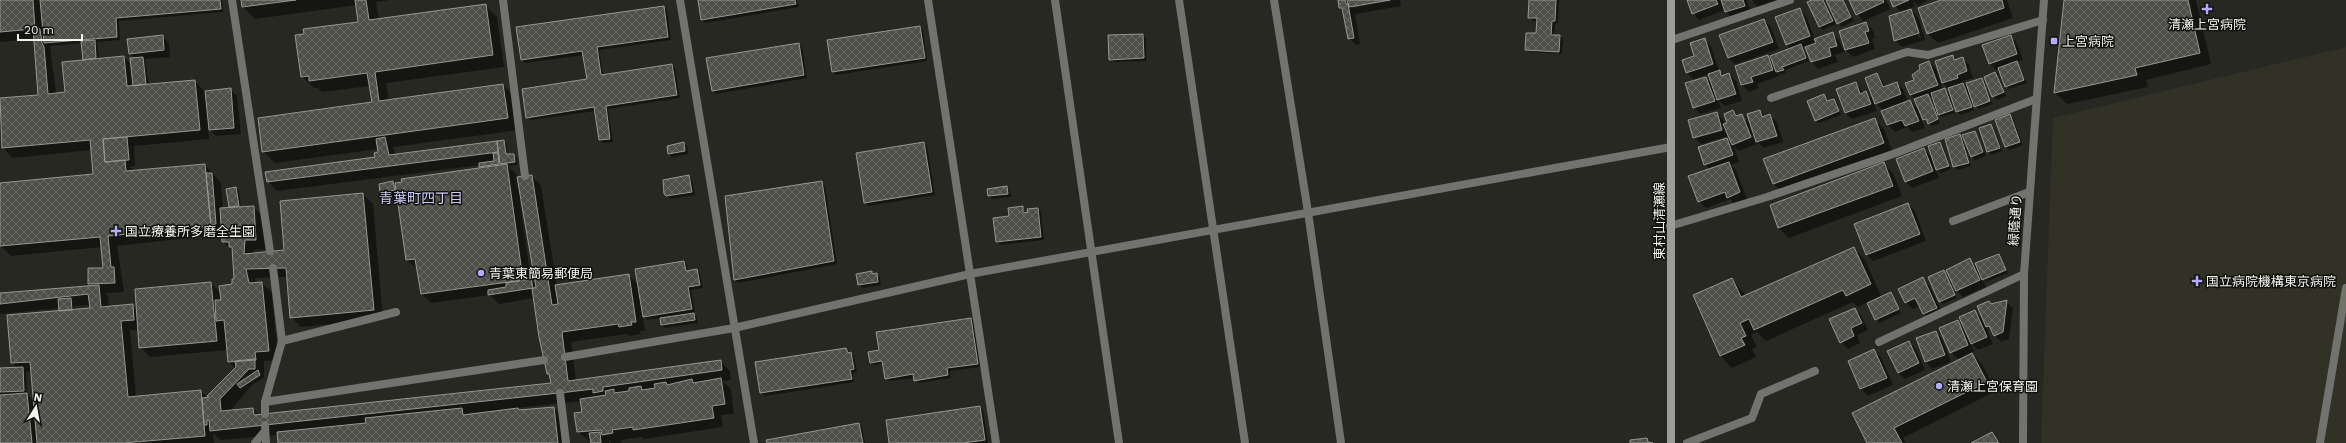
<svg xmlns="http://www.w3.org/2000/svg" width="2346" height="443" font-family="'Work Sans','Noto Sans JP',sans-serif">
	<defs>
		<pattern id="building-cross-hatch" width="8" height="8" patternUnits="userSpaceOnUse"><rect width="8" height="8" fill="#4f4f49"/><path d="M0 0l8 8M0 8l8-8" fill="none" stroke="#696964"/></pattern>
	</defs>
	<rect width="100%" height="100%" fill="#282823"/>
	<path fill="#323126" d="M2346,47v396h-305l12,-325z"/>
	<path fill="#0007" fill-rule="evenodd" d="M0,0h222l1,12 -104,9 1,19 -23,2 2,17 25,-2 7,8 4,-6 -5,-6 32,-17 7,7 1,14 -25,2 4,26 46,-4 10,11 25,-3 7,7 4,38 -25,2 -8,-8 1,11 -75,7 1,20 -5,1 5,4 70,-6 16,18 2,26h9l-2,-2 6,-19 3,3 2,17 13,-1 9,10 2,32 -11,1v4l31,-3 78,-57 10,10 10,115 -82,8 -10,-10 -4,-40 -32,1 1,6 6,-1 10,10 6,67 -14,1v17l-12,7 -22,26 23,-2 6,6 293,-31 -1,-7 -3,-4 -14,-75 -35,6 -9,-9 -59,8 -9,-9 -4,-25 -12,-9 -9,-67 -12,2 -4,-3 11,-10 3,2 88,-15 -3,-4 -203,26 -9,-10 108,-23 2,-9 -103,14 -12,-12 110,-48 -3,-17 -48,6 -4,-4h-4l-12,-11 3,-42 54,-12 -2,-18 -102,14 -12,-12 -1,-7h148l-14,2 3,18 106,-15 12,12 7,50 -118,16 3,18 114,-16 12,12 4,33 -126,17 3,8 100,-13 3,2 5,-3 3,3 1,11h6l3,3 1,7 -10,1 9,9v3l15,-2 9,10 16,100 72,-11 10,11 45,-24 3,3 1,7 9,-2 3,4 3,14 -12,2 4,22 -3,1 5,4 1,6 -33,5 -3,-3 -1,-7 -14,2 -4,-5 2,16h-5l1,3 -12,2 -2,-2 -56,8 5,39 144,-20 10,10 1,9 -9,1 9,8 3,25 -13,1 2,12 -79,12 -3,-2 -20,3 1,2 -3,1h-8l-2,-3v3h-17l-14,-11 5,-20 -2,-11 -64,7 3,3 34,-3 7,7 3,28h-285l-1,-8 -57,5 -8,-7 1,10h-214v-74h17l-5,-6 -4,-47 53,-4 -1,-4 -60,6v-20l92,-7 -3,-3 15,-15 -2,-22 -91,9 -10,-10 -1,-62 94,-9 -2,-25 -79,8 -10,-10 -3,-49 39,-3 -5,-57 -34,3zM82,43l2,18 -18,32 -10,1 -6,-48zM399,164l2,1 -21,3v-2zM522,201l15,85 -6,-6 -11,-78zM223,234v8l10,9 2,29 -2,5 -12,8 -10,-10 -74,27 -5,-5 -23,2 -1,-11 -3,-3 19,-1 -7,-46zM90,305l1,4 -16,1 -1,-4zM130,330h9l1,17 10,10 78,-7 1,12 7,7 -28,29 -7,-7 -65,6zM26,372h6l2,29 -7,-7zM491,411v2l-22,3 -2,-3z
		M699,0h98l2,7 -94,16 -3,-4z
		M1339,0h45l-31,6v2l42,-8h5l1,6 -46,8 5,30 -4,1 -7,-7 -5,-26 -4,-4z
		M1530,0h29l-1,23 -3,1 -1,12h6l3,3 -1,15 -32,-2 -4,-3 11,-15v-13h-4l-4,-4z
		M1688,0h59l4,13 -19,5 -7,-8 -26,10 -6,-7z
		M1752,0h31l-24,9z
		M1815,0h9l12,24 -13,6 -3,-3 -11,-24z
		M1827,0h17l10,21 -13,6z
		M1850,0h36l4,9 -26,12 -7,-7z
		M1891,0h36l-9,6 -5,-5 2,6 -5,2 8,8 7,23 -23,7 -7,-7 6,-27zM1913,17h2l6,21h-2z
		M1944,0h63l6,18 -75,25 -10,-9 -9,-26z
		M2065,0h131l15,64 -65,16 2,7 -81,17 -12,-11z
		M663,7l4,3 4,30 -72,10 4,25 69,-10 3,3 5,30 -72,11 5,33 -10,1 -3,-3 -4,-29 -65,9 -4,-3 61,-37 -4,-25 -59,8 -3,-3z
		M1800,9l6,7 9,23 17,-6 7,7 5,12 -9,3 3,7 -20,7 -6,-7 -6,-16 -3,1 6,14 -24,9 1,3 -6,2 -2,-3 1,4 -22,8 2,4 -10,4 -7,-7 -6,-18 32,-11 6,6 17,-13 -5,-5z
		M1764,20l7,7 8,22 -44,15 -7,-6z
		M1866,23l7,7 2,8 -3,1 3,10 -22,8 -7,-7 -6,-19z
		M920,27l3,3 4,31 -91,14 -3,-3z
		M1142,35l4,3v23l-32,1 -4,-3z
		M2010,36l7,7 6,17 -6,2 10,21 -18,6 -9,-20 -4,1 -6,-7z
		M1704,39l7,7 8,25 5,5 5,-2 7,7 6,20 -17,5 -7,-6 3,8 -21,6 -6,-7 12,-29 7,6 -4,-10 -16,5 -7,-7z
		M799,44l3,3 5,31 -91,16 -3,-4z
		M1952,56l5,4 6,-1 6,6 4,13 -10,3 5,8 6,21 -13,5 -4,-3 -7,-22 -7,-7z
		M1929,62l7,7 7,21 5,2 7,21 -13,4 -3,-3 -6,-18 -4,1 11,26 -8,3 -12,-10 5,12 -13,4 -5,-5 -12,5 -7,-7 -4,-14 -11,-11 4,11 -25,8 -7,-6 11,-30 8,10h2l9,9 2,-28 9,13 10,-4 7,6 5,13 2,-1 10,10 -4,-11 -5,-5 4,-14z
		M1995,73l11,23 -9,4 -4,-4z
		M1981,79l12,25 -14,5 -4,-3z
		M1824,96l4,6 6,-2 3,3 4,12 -22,8 -3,-3z
		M1733,111l15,11 4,10 7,-21 7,6 4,-1 7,6 6,20 -19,6 -9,-8 2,4 -18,7 -5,-5 5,16 -8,3 5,5 11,29 -13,5 -4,-5 -24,9 -7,-7 11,-31 -5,-6 22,-25 5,5 -3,-8 -28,8 -7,-7 23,-24 6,7 2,5 4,-1zM1755,134l1,2 -22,9v-2z
		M2010,116l3,3 10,26 -14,5 -3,-3 -9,-26z
		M1874,119l10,10 9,24 -110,40 -9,-9z
		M1991,125l3,3 8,23 -11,4 -3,-4z
		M1975,132l11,24 -11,4 -4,-4z
		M1959,136l4,3 8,27 -13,4 -4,-3 -8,-28z
		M684,143l3,3 1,8 -16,3 -3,-3z
		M924,143l3,3 8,49 -67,11 -3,-4z
		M1940,143l3,4 8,22 -10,4 -6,-6 4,11 -27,10 -6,-6 18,-33 9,9z
		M1884,164l9,9 9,23 -113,42 -10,-10 -8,-23z
		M689,177l3,3 3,15 -25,4 -3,-4z
		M821,182l4,4 12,78 -99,19 -3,-3z
		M1007,187l3,4 1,6 -19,2 -3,-4z
		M1908,204l7,7 11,30 -53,20 -7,-7z
		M1022,207l4,7 12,-5 3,3 3,28 -44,5 -3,-4 13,-24z
		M1854,248l11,12 17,38 9,-4 10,19 -22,10 -11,-21 -10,5 -5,-5 -87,39 -9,-9 -6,3 6,12 -5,2 4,8 -24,11 -11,-12 11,-77 14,17z
		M1999,255l9,18 -22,9 -3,-3 3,8 -23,10 -7,-7 13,-30 10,9z
		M1943,271l14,27 -14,6 -3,-3z
		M871,272l9,5 1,8 -18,3 -4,-3z
		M1922,278l7,7 14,29 -13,6 -10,-14 -7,3 -7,-6 -7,-14z
		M2006,302l7,6 -4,31 -8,3 -16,-18 8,20 -15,6 -8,-8 4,10 -3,1 11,11 14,27 -93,47 3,5h-38l101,-87 -1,-1 -10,4 -7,-7 6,-30 8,7 10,-17 9,9 8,-16z
		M1854,309l7,6 7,15 -11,5 3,8 -12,6 -7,-7z
		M971,319l3,3 7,45 -31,4 1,7 -33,5 -3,-5 -26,3 -3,-3 -3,-14 -9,1 -3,-3 9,-11z
		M1936,332l6,7 9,23 -19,7 -6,-7 -9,-23z
		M1909,342l7,7 9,21 -20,9 -7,-6z
		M846,349l8,7 3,16 -4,1 1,9 -89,14 -4,-3z
		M1874,351l7,6 12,28 -25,11 -7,-7 -12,-28z
		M979,407l4,3 5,33h-98z
		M859,424l3,3 3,16h-97z
		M1992,433l9,10h-28z"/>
	<path fill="url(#building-cross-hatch)" stroke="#979790" d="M0,0h33l2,29h5l2,14 2,4 4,47 17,-2 -3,-30 21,-2 41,-4 3,30 68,-6 5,50 -97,9 2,23 20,-2 1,11 79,-7 6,62 -103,10 3,31h3l1,16 -27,1v-16h15l-3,-31 -100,9v-63l93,-9 -3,-34 -88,8 -2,-50 38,-3 -5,-66 -33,3z
		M40,0h180l1,9 -105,9 1,19 -73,6z
		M241,0h55l-54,7z
		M355,0h11l3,20 117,-16 7,51 -118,17 4,29 124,-17 5,34 -246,34 -4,-34 114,-16 -5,-29 -58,8v-5l-8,1 -6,-42 9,-1 -1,-5 55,-7z
		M698,0h97l1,4 -95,16z
		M1338,0h7l1,4h2l6,34 -6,1 -6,-31h-3z
		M1347,0h43l-41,7z
		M1529,0h27l-1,21h-3l-1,14h9l-1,17 -34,-2 1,-17h10l1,-15h-9z
		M1687,0h29l2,4 -26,10z
		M1721,0h22l2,6 -20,6z
		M1812,0h11l10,21 -14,6 -12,-25z
		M1826,0h17l8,17 -14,7z
		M1849,0h34l1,2 -28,13z
		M1890,0h19l-16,7z
		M1941,0h61l2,8 -77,26 -9,-26z
		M2064,0h124l12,53 -65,15 2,7 -83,18z
		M664,6l4,31 -71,10 4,28 71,-11 5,31 -71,11 4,33 -11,1 -5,-33 -68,11 -4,-29 65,-10 -5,-28 -61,9 -5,-33z
		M1800,8l10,28 -24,9 -11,-28z
		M1911,9l8,24 -25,8 -5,-25z
		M1764,19l9,23 -45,16 -9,-23z
		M1866,22l3,9 -4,1 4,11 -24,7 -6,-19z
		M920,26l5,32 -93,14 -5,-32z
		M1833,32l4,14 -8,2 2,8 -20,6 -6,-15 11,-4 -2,-4z
		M1143,34l1,24 -35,2 -1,-25z
		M163,35l1,15 -35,4 -2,-15z
		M2011,35l6,19 -28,10 -7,-19z
		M1705,38l8,26 -27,9 -4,-13 12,-4 -4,-13z
		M95,40l1,18 -13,2 -2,-19z
		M799,43l5,32 -92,16 -6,-33z
		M1801,44l5,14 -24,9 2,3 -8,2 -6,-16z
		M1768,55l5,15 -22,7 2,5 -12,3 -6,-19z
		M1953,55l1,5 9,-3 4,14 -10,4 1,3 -16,5 -7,-22z
		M143,57l3,27 -13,2 -3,-28z
		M1929,61l9,24 -28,10 -5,-12 9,-3 -2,-5 8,-6 -1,-4z
		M2017,61l7,19 -19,7 -7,-19z
		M1720,70l1,6 8,-3 7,21 -19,6 -9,-26z
		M1995,72l9,20 -12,5 -8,-20z
		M1877,73l6,14 14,-5 4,12 -26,10 -10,-26z
		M1706,77l9,24 -22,7 -8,-25z
		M1982,78l8,23 -16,6 -8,-24z
		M1856,82l4,12 6,-3 5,13 -26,9 -9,-24z
		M1963,83l9,24 -16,5 -8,-24z
		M231,88l3,40 -25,2 -4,-39z
		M1945,88l8,22 -15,5 -7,-22z
		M1824,94l3,7 7,-2 5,12 -24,10 -8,-20z
		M1928,94l10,25 -10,5 -2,-5 -3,1 -9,-21z
		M1910,100l9,21 -14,5 -3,-6 -15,5 -6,-14z
		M1733,110l3,6 6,-2 9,23 -19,8 -9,-21 4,-1 -3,-9z
		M1760,110l2,7 8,-3 7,22 -21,6 -9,-28z
		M1717,112l5,18 -29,8 -5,-18z
		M2010,114l10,28 -15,5 -10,-27z
		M1875,118l9,25 -111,41 -10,-25z
		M1991,124l9,24 -13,4 -8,-24z
		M1975,131l8,21 -12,5 -9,-22z
		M1960,134l9,29 -16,4 -8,-28z
		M127,137l2,23 -24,2 -2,-23z
		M385,137l4,18 108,-14 1,11 -231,30 -2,-10 110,-15 -1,-4 4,-1 -2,-13z
		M1727,138l6,17 -29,10 -6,-18z
		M504,140l2,14h8l1,8 -15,2 -3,-23z
		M684,142l1,9 -17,3 -1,-8z
		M924,142l8,50 -68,11 -8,-50z
		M1940,142l9,24 -13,4 -8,-24z
		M1924,148l9,23 -28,11 -9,-23z
		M493,153h5l1,11 -20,3v-4l15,-2z
		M1729,162l11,30 -13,6 -2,-6 -27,10 -10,-26z
		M1884,162l9,24 -115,42 -8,-23z
		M507,164l16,116 -102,14 -6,-35 -9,1 -11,-77 7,-1 -1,-3z
		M206,173h6l4,51 -5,1z
		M532,175l20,130 6,-1 -3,-19 74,-11 7,48h-5l1,3 -13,2 -1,-3 -56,8 6,49 153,-21 1,10 -119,17v4l-10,2v-4l-25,3 -358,39 -1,-11h-2v5h-3l-2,-27 7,-1 -2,-1 29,-29 -1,-6 20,-2v10h-6l-29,30 1,12 32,-3 1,7 297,-32 -2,-9h-2l-8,-37 -7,-48 4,-2 -19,-110z
		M689,175l3,17 -26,4 -2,-2 -1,-14z
		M393,181l2,9 -15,3 -1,-9z
		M822,181l12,80 -100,19 -9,-84z
		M1007,186l1,8 -20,2 -1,-7z
		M236,187l3,19 -10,1 -3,-18z
		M363,193l11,117 -84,8 -4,-50 -40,1 3,14 13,-1 7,69 -14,1 1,8 -28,2 -4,-42 -8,1 -1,-21h6l-2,-14 13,-2v-5h2l-2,-32h-3v-5h-7l-2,-34 34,-2 2,34h-11l-1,14 40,-4 -4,-49z
		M1908,203l12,31 -54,21 -12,-31z
		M1023,206v7l5,-1 -1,-3 11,-1 3,29 -45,5 -3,-24 16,-2 -1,-8z
		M1854,247l17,37 -25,12 -3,-6 -89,40 -5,-11 -9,4 6,13 -5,2 4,7 -25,11 -27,-61 39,-17 9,19z
		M1999,254l7,16 -24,10 -7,-17z
		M1970,258l10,22 -24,11 -10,-21z
		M684,261l2,10 11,-2 3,16 -12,2 4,22 -49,8 -8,-48z
		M1944,270l11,25 -16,7 -11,-25z
		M872,271v3l5,-1 1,9 -20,3 -2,-11z
		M1923,277l14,31 -14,6 -8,-16 -10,5 -7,-14z
		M531,279l2,9 -45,7v-5l18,-3v-4z
		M211,282l6,59 -78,7 -4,-59z
		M99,285l2,22 32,-3 1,16 -13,1 7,76 73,-7 4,46 -81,7h-87l-7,-81 -19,1 -4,-48 83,-7 -2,-14 -88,10v-11z
		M1891,292l8,17 -24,11 -8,-17z
		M71,298l1,12 -13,1 -1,-12z
		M2007,300l-4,32 -9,4 -5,-10 -3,1 -9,-21 12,-5 2,3z
		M1855,308l7,15 -11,5 3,8 -14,7 -11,-24z
		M1975,310l12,27 -16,7 -12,-27z
		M694,313l1,7 -34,5 -1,-7z
		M971,318l7,46 -31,4 1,7 -34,6 -1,-7 -28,5 -3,-18 -12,2 -2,-11 11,-2 -3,-18z
		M1958,320l10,25 -18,8 -11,-25z
		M1936,331l9,24 -20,7 -9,-24z
		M1909,341l10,22 -21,10 -11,-22z
		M846,348l2,5 3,-1 3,17 -4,1 2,9 -92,14 -5,-31z
		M1874,349l13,29 -27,11 -12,-28z
		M1972,353l15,29 -93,46 8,15h-35l-15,-30z
		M23,367l1,24 -24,1v-24z
		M258,370l2,5 -20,13 -3,-4z
		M721,378l4,26 -13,2 2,12 -81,12v-3l-21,3 1,3 -11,2 -1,-5 -24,2 -3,-19 8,-1 -2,-13 26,-4 -1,-4 9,-2v4l15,-2v-3l12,-2 1,4 13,-2 -1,-4 12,-2 1,3 25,-6 1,4z
		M27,393l5,50h-32v-48z
		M980,406l5,34 -22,3h-74l-3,-23z
		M554,407l4,36h-280l-1,-11 89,-9 -1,-5 97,-10 1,7 55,-7 1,2z
		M859,423l4,20h-96l-1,-3z
		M600,432l1,11h-10l-2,-10z
		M1992,432l7,11h-28z
		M1647,438l1,4 5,1h-23v-3z"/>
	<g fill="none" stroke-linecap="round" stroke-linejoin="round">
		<path stroke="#72726f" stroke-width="8" d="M232,0l38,251
			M503,0l22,176
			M680,0l74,443
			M928,0l68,443
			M1055,0l64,443
			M1179,0l66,443
			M1274,0l34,212 33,231
			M1953,221l76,-29
			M1670,226l97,-29 129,-44
			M282,341l114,-29
			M565,357l169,-29 236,-54 701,-127
			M560,393l6,50
			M265,402l279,-42
			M265,414v-12l17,-61 -9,-73
			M265,425l1,18
			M255,443l10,-12
			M1687,443l65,-25 9,-24 54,-23
			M2320,443l26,-155"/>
		<path stroke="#72726f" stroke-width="8" d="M1672,40l118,-40
			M1771,98l136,-46 21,3 115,-35
			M1896,153l140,-54
			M1879,342l145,-68"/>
		<path stroke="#72726f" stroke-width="8" d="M2023,443l1,-169 20,-274"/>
		<path stroke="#9c9c98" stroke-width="8" d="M1671,443v-443"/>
	</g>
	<g fill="#b2adfa" stroke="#11110e" stroke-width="1.5">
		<path d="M2205 3h4v4h4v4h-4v4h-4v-4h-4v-4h4z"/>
		<rect x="2050" y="37" width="8" height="8" rx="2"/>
		<path d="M114 225h4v4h4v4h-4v4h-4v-4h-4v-4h4z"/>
		<circle cx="481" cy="273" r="4"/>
		<path d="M2195 275h4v4h4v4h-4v4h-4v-4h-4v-4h4z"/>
		<circle cx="1939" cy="386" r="4"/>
	</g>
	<g text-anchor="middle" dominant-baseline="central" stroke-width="3" stroke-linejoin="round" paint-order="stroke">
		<g font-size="13" fill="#f3f3ef" stroke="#11110e" text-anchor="start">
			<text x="2207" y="24" text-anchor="middle">清瀬上宮病院</text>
			<text x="2062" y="41">上宮病院</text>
			<text x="125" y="231">国立療養所多磨全生園</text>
			<text x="489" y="273">青葉東簡易郵便局</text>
			<text x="2206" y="281">国立病院機構東京病院</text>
			<text x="1947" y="386">清瀬上宮保育園</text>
		</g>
		<g font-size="13" fill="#f3f3ef" stroke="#11110e">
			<text transform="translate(2015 220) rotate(-86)">緑蔭通り</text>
			<text transform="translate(1659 221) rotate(-90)">東村山清瀬線</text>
		</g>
		<g font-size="14" fill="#cdccf8" stroke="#11110e">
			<text x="421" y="198">青葉町四丁目</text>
		</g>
	</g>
	<g transform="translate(36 407) rotate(11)" stroke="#11110e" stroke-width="3" paint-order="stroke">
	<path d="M0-3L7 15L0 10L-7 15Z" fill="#f3f3ef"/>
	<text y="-6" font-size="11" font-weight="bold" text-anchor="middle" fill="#f3f3ef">N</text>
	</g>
	<path d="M18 34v6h64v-6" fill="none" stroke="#f3f3ef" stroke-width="2"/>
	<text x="24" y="34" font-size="12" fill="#f3f3ef" stroke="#11110e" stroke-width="3" paint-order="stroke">20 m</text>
</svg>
